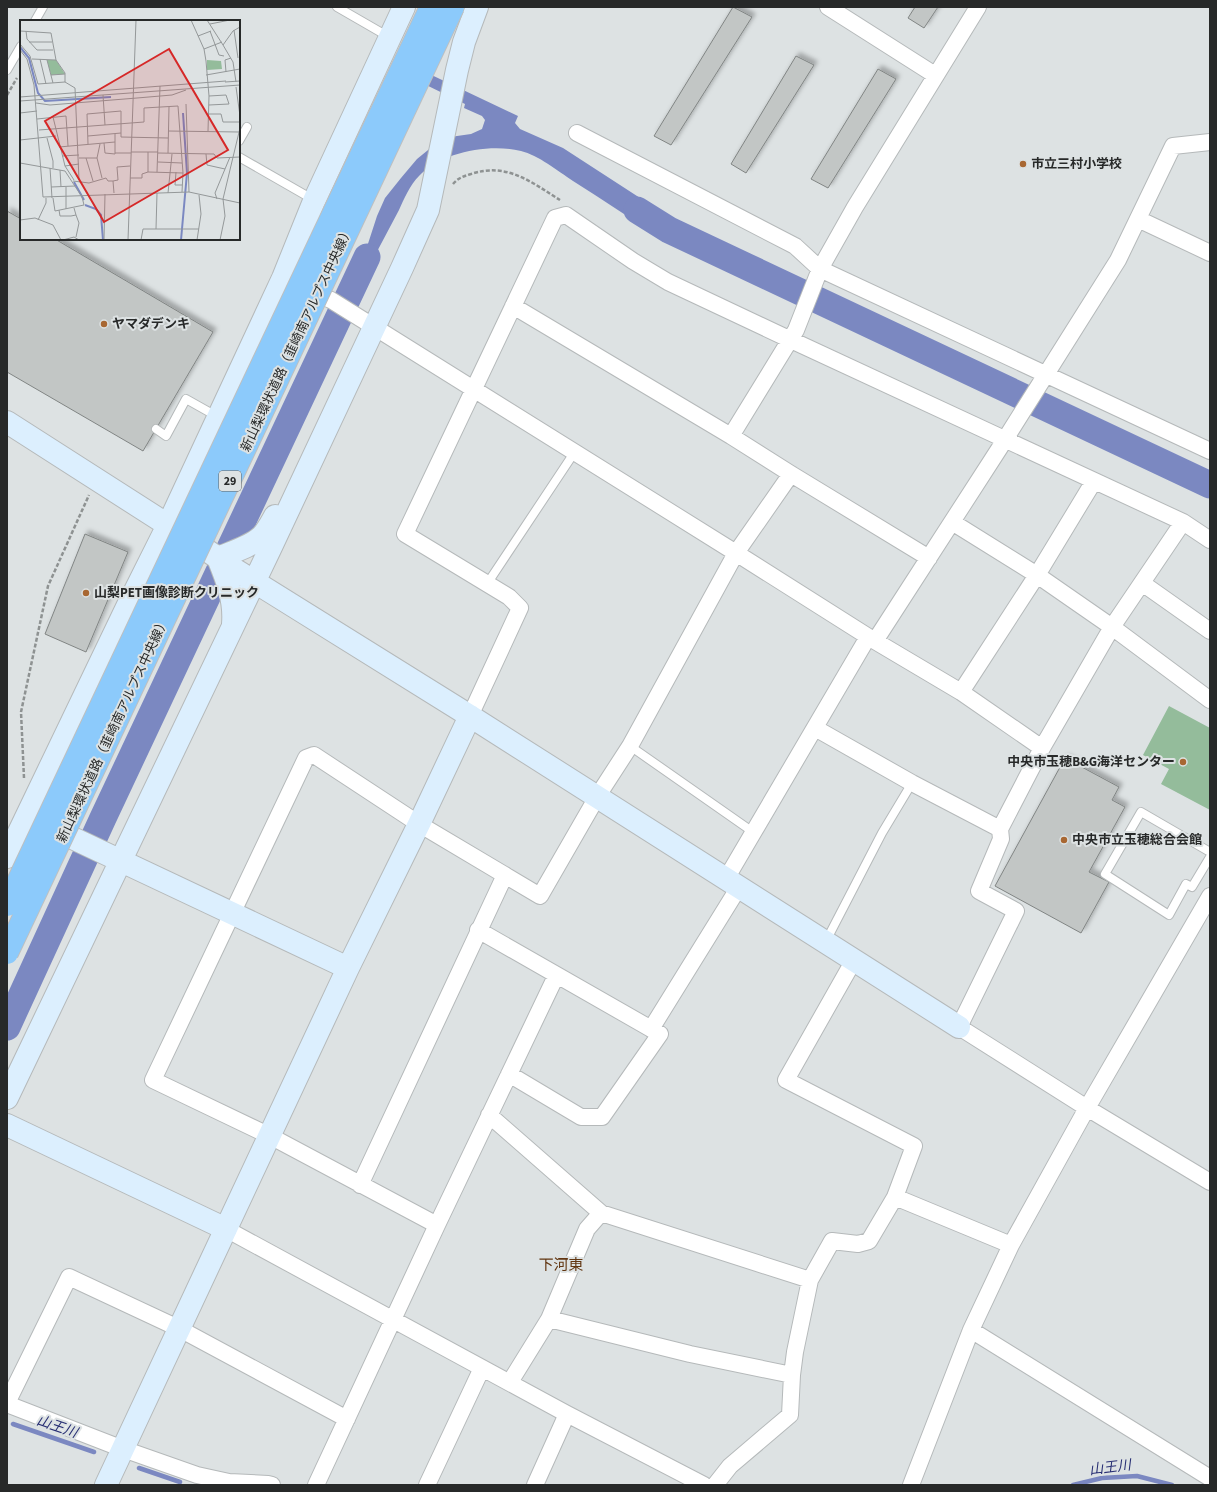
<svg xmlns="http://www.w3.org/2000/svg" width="1217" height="1492" font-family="'Source Sans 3','Noto Sans JP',sans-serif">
	<defs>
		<filter id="shadow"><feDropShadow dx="3.5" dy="-3.5" stdDeviation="2" flood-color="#0004"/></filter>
	</defs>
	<rect width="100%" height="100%" fill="#dde2e3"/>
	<path fill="#94bc9b" d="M1169,706l41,22v82l-49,-26 8,-15 -26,-14z"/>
	<path fill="#7b88c1" d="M421,70l97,46 -3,7 5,6 43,19 111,72 -12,19c-30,-20 -59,-39 -89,-58 -15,-10 -35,-26 -52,-30 -31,-8 -80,1 -102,25 -9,9 -15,23 -20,34 -9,17 -18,34 -27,51l-7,8 -10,22 -6,-2 15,-33 13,-40 8,-18 16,-20 16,-19 16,-13 17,-9 21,-3 11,-5 3,-9 -3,-4 -18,-8 1,-4 -49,-24z"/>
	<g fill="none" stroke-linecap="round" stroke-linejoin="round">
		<path stroke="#7b88c1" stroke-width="4.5" d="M13,1424l81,28
			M139,1468l41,14
			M1073,1485l29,-7 35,-2 35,9"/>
		<path stroke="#7b88c1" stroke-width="27" d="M637,210l32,20 541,255
			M7,1027l96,-209 264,-561"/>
	</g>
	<path fill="#c2c6c5" stroke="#818584" filter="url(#shadow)" d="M733,7l19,10 -81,128 -17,-9z
		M915,7h23l-14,21 -16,-10z
		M796,56l18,9 -68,108 -15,-9z
		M878,69l18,10 -68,109 -17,-9z
		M7,211l14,8v20h34l158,93 -70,119 -136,-79z
		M85,534l43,18 -42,100 -41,-18z
		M1065,758l54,29 -7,13 13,7 -36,65 20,10 -28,51 -86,-47z"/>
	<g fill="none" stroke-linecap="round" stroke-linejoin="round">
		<g stroke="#b5b9ba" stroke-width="10">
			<path id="lane" d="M337,7l52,30
				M35,21l8,-14
				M7,70l14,-24
				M239,141l8,-14
				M239,157l75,43
				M156,429l10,7 20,-37 32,18
				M487,584l87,-131
				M630,746l123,86
				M1210,852l-69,-40 -36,62 64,41 17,-31 6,3 18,-30
				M826,941l56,-108 30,-50"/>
		</g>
		<g stroke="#b5b9ba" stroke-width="18">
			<path id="street" d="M828,7l107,68
				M577,133l218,113 25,23 390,182
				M1138,219l72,34
				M307,290l24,10 405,253 139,88 86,51 81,56
				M513,306l218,130 60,38 138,84
				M731,436l65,-106 24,-61 35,-62 123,-200
				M952,522l85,53 75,52 98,73
				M1183,522l-71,105 -70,121 -42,81 1,10 -22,52 37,20 -57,116 128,81 123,74
				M1142,583l68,48
				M875,641l124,-192 119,-189 55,-114 37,-4
				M961,692l76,-117 57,-94
				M470,716l50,-108 -11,-11 -104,-63 150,-316 11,-3 67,46 35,21 123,58 392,182 27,18
				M815,728l97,55 88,46
				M726,879l142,-242
				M478,930l182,104 -58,83h-21l-72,-43
				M854,960l-68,120 128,66 -19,51
				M651,1029l88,-142
				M489,1115l112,98 209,67
				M360,1185l145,-310
				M437,1225l-167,-89 -117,-56 153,-322 8,-3 105,69 121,72 57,-99 33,-51 106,-193 55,-79
				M226,1229l341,185 137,71
				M549,1319l141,35 102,21
				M971,1330l239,148
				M510,1382l39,-63 38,-90 14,-16
				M7,1403l62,-126 109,51 169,91
				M7,1404l116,45 74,26 32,7 39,2 4,1
				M316,1485l121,-260 119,-249
				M427,1485l55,-117
				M535,1485l32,-71
				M715,1485l15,-19 60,-51 2,-40 3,-23 15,-72 22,-39 26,3 11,-3 26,-44 116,48
				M911,1485l60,-155 40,-85 76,-137 123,-212"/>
		</g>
		<g stroke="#b5b9ba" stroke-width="24">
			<path id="secondary" d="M7,422l192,123 35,24 236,147 489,311
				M233,624c2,-24 -6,-44 -15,-66 14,-6 32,-11 43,-21 6,-6 10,-14 14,-21
				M47,826l301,142
				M7,857l121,-252 40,-80 115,-247 31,-77 90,-194
				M7,1098l264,-551 131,-279 26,-58 29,-140 7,-28 13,-35
				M7,1125l219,104
				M106,1485l242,-517 71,-144 51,-108"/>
		</g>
		<path stroke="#8e9292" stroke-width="2.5" stroke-dasharray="4 2" stroke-linecap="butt" d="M7,95l10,-17
			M453,184c5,-6 11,-8 18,-10 36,-12 60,8 89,26
			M24,778l-3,-66 27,-126 41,-91"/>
		<use href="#lane" stroke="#fff" stroke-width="8"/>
		<use href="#street" stroke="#fff" stroke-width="16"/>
		<use href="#secondary" stroke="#dceffe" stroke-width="22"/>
		<g stroke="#bebfbf" stroke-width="24" stroke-linecap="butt">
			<path id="highway-bridge" d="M7,905l424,-898
				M7,953l446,-946"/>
		</g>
		<use href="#highway-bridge" stroke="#8ccafb" stroke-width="22"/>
	</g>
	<g fill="#a86732" stroke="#dde2e3" stroke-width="1.5">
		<circle cx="1023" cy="164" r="4"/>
		<circle cx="104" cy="324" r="4"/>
		<circle cx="86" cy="593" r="4"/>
		<circle cx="1183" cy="762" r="4"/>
		<circle cx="1064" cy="840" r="4"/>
	</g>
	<g text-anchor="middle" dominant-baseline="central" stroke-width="4" stroke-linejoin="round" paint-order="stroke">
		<rect fill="#dde2e3" stroke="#5e6061" stroke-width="1" x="219" y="471" width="22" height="20" rx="3"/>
		<g font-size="12" font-weight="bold" fill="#272929">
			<text x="230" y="481">29</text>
		</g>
		<g font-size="13" font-weight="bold" fill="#272929" stroke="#dde2e3" text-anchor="start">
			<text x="1031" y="164">市立三村小学校</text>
			<text x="112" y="324">ヤマダデンキ</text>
			<text x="94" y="593">山梨PET画像診断クリニック</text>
			<text x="1175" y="762" text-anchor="end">中央市玉穂B&amp;G海洋センター</text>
			<text x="1072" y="840">中央市立玉穂総合会館</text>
		</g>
		<g font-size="13" fill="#272929" stroke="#dde2e3">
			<text transform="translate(297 339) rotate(-65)">新山梨環状道路（韮崎南アルプス中央線）</text>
			<text transform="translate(113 730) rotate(-65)">新山梨環状道路（韮崎南アルプス中央線）</text>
		</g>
		<g font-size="14" font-style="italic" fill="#272e73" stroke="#dde2e3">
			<text transform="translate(57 1427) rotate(19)">山王川</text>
			<text transform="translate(1110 1468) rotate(-7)">山王川</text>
		</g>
		<g font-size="15" fill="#623611" stroke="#dde2e3">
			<text x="561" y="1265">下河東</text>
		</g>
	</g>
	<g transform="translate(20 20)">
		<rect width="220" height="220" fill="#dde2e3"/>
		<path d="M27,40h9l9,14 -14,1zM187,40l14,1 1,8 -15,1z" fill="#94bc9b"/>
		<path fill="none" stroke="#7b88c1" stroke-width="2" d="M0,27l9,11 9,35 7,8 66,-4M54,162l10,18M65,185l11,4 5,6 2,25M161,220l6,-67 -4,-60"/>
		<path fill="none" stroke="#949899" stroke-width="1" d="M171,0l13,29 2,12 3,35 -1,35M187,0l16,25M190,4l20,-4M214,10l4,28M0,11l31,2 5,27 9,13v9l10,6 4,92M6,11l1,8 10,11h16M190,11l9,24 5,1M178,16l13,-5M9,22h23M0,24l10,12 8,28 27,-2M184,29l18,-7M0,30l7,9 7,26 9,112 146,-5 51,11M12,39l24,1M20,39l6,25M27,40l6,23M206,52l-1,-12 6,-2M31,55l14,-1M186,55l34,-6M205,62l15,-1M216,62l-3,-20 -10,-17 10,-14 7,-4M216,67l4,29M83,75l2,30M189,76l17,-1 3,9 -20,1M0,77l206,-16M0,81l220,-16M16,83l14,2 87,-7 35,-3 14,-5M166,84l3,88M0,93l17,-2M189,94h12l2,8h17M33,97l12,49 9,14M17,99l29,-3 2,30M19,110l105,-8v-14l34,-2 5,67 -1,19M148,111l71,1M68,116l33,-3M27,118l6,23v7M0,120l36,-4M84,123l1,10 10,1v-20M68,124l-1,-30 34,-3v26l47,1M80,124l-3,14 5,20M39,127l56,-5M111,132h27M128,132v20M95,133h16M138,133l56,1 3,4 23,-1M148,133l1,-46M186,134l1,11 18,4M42,136l17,-1M59,138h18M66,138l7,23M138,142l24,1M0,143l45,8 17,26 2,8 -29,6 -2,-13M45,146l14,-2M30,148l2,30M40,150l1,17M137,152l3,-86M156,152l-1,13h7M110,158h12v-4l6,-2 35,1M53,161l16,2 17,-5 2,3h5l1,12M93,161l5,-1 -1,-13 13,-1M31,167l24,-1M46,167v22M148,173l4,-39M197,179l-2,-6 15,-36M39,190l1,6h11l5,-1 -2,-7M56,195l3,8 -3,14M0,200l15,-2 18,7 8,15M18,200l8,-17v-5M136,209l1,-36M43,220l11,-3 5,3M84,220l1,-46M108,220l8,-220M121,220l2,-11h56M177,220l4,-26 -2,-19M200,220l5,-24 -2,-17 17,-71"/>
		<path fill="#d62828" fill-opacity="0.15" stroke="#d62828" stroke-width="2" d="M149,29l59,101 -124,72 -59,-101z"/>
		<rect width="220" height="220" fill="none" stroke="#272929" stroke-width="2"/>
	</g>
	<rect width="1217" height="1492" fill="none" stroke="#272929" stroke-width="16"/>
</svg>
